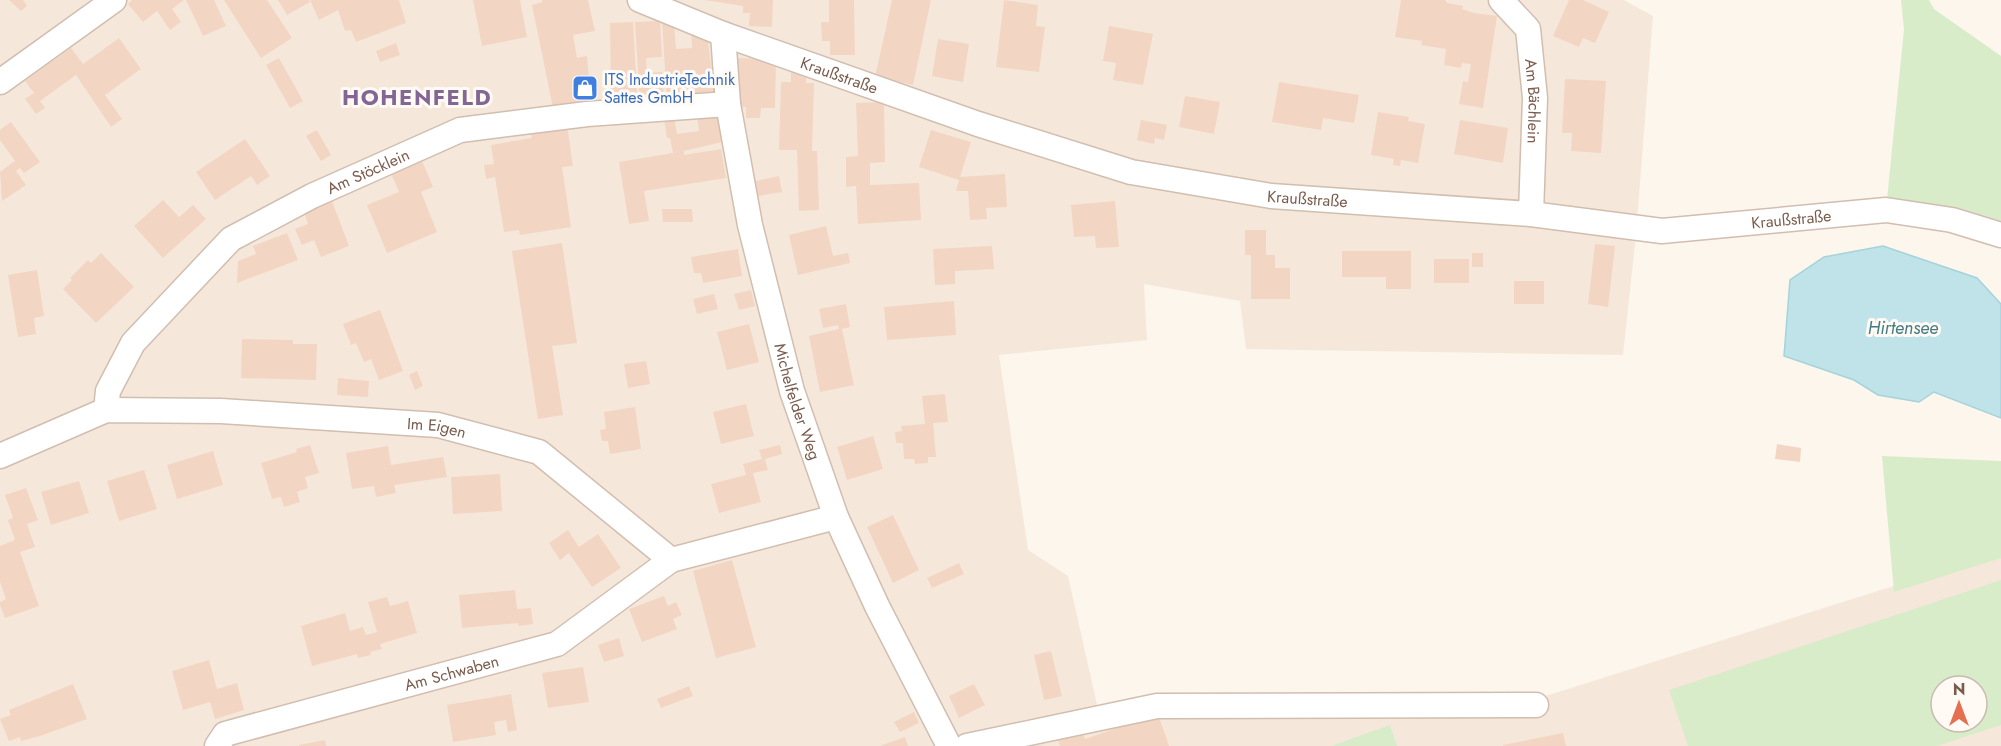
<svg xmlns="http://www.w3.org/2000/svg" width="2001" height="746" font-family="Jost,sans-serif">
	<rect width="100%" height="100%" fill="#fdf6ec"/>
	<path fill="#f5e8da" fill-rule="evenodd" d="M0,0h1624l29,16 -17,219 -13,120 -377,-6 -6,-48 -96,-17 3,56 -148,15 29,195 40,26 30,133 435,-9 468,-148v194h-2001zM1941,686h36v36h-36z"/>
	<path fill="#d8ecc9" fill-rule="evenodd" d="M1901,0h28l5,9 67,47v180l-115,-26 18,-181z
		M1882,456l119,5v97l-107,34z
		M2001,580v145l-64,21h-249l-19,-56zM1941,686h36v36h-36z
		M1390,725l7,21h-66z"/>
	<path fill="#bfe3e8" stroke="#a5d3da" stroke-width="1.5" d="M1883,246l94,32 24,26v114l-67,-26 -15,10 -41,-7 -24,-15 -70,-24 6,-76 34,-23z"/>
	<path fill="#f3d5c3" d="M9,0h14l4,6 -6,5z
		M132,0h52l-12,9 9,13 -11,8 -13,-19 -14,11 -15,-18z
		M186,0h28l12,26 -23,10z
		M224,0h43l25,38 -31,20z
		M278,0h31l1,2 -23,13z
		M310,0h89l7,23 -50,19 -5,-12 -6,1 -7,-21 -19,10z
		M473,0h47l7,37 -45,9z
		M542,0h46l7,31 -22,4 4,23 10,-2 4,48 -38,4 -21,-103 10,-3z
		M705,0h68l-1,27 -23,-1 1,-13h-7v-7z
		M829,0h25l1,55h-25v-14h-8l-1,-19h8z
		M892,0h39l-18,85 -38,-8z
		M1004,0l34,5 -2,21 9,1 -6,45 -43,-5z
		M1401,0h44l2,3 16,3 -1,3 12,4 23,3 -14,92 -24,-4 4,-23 5,1 3,-18 -9,-1 -1,5 -17,-3 2,-16 -25,-4 1,-4 -27,-4z
		M1569,0h14l26,12 -14,31 -12,-5 -4,9 -26,-11z
		M662,20l12,4 2,25 16,-1 -1,-19 16,5 8,64 -48,4z
		M660,21l2,36 -16,1 1,15 15,-1 2,30h-24l-5,-80z
		M633,22l4,73 -26,2 -1,-74z
		M1109,26l44,8 -10,51 -30,-5 3,-17 -13,-2z
		M119,38l22,31 -36,26 17,24 -11,8 -35,-52 -36,26 5,7 -9,6 -11,-15 9,-6 -9,-12 46,-33 12,16z
		M938,39l31,5 -6,38 -31,-6z
		M396,43l4,12 -20,7 -4,-11z
		M279,58l24,43 -13,7 -24,-43z
		M737,58l39,1 -1,49h-14l-1,10h-14v-11h-11z
		M791,72h15v11h8l-2,68h5l2,59 -20,1 -2,-61h-18l2,-68h10z
		M1565,79l41,2 -5,72 -30,-2 1,-18h-10z
		M1279,82l80,13 -5,28 -31,-5 -2,12 -49,-8z
		M1185,96l35,6 -6,32 -35,-7z
		M884,102l1,60 -15,1v22l49,-2 2,37 -63,4 -2,-38 -10,1v-30l12,-1 -2,-53z
		M673,112l4,22 22,-3 -2,-16 20,-3 5,30 -38,9v4l37,-6 5,29 -82,13 5,30 -20,3 -10,-62 54,-9 -3,-15h-3l-4,-25z
		M1378,112l31,5 -1,4 17,3 -7,39 -17,-3 -1,6 -7,-1 1,-6 -23,-4z
		M1141,120l26,5 -3,15 -9,-2 -1,6 -17,-4z
		M1460,120l48,8 -5,35 -49,-9z
		M11,122l29,40 -16,11 -4,-5 -4,3 10,14 -24,16 -2,-29 15,-11 -15,-21v-10z
		M567,125l6,41 -11,1 9,60 -51,8 -1,-5 -15,2 -9,-55 -9,2 -2,-14 10,-1 -3,-19 41,-7 -3,-11z
		M317,130l14,25 -10,6 -15,-25z
		M931,130l40,12 -11,35 45,-3 2,33 -21,1 1,11 -17,1 -2,-29h-12l3,-11 -40,-13z
		M245,139l25,37 -13,9 -6,-9 -36,24 -19,-28z
		M421,158l12,29 -12,5 16,40 -50,21 -20,-48 32,-13 -9,-21z
		M779,176l3,16 -24,4 -2,-15z
		M163,200l16,17 14,-12 13,14 -43,39 -29,-32z
		M332,201l17,45 -28,11 -7,-17 -12,5 -7,-16 13,-5 -4,-12z
		M1115,201l4,46 -23,1 -1,-12 -21,1 -3,-32z
		M662,209h30l1,13h-30z
		M826,226l7,30 15,-3 2,10 -52,12 -9,-40z
		M1245,230h21v25h9v13h15v31h-39v-44h-6z
		M287,233l11,27 -61,23 1,-22 18,-7 -3,-8z
		M562,243l15,100 -25,3 11,69 -25,4 -26,-168z
		M1595,244l20,2 -7,61 -20,-3z
		M992,246l2,23 -39,2v13l-20,1 -2,-36z
		M738,249l4,27 -39,7 -2,-10h-7l-3,-16z
		M1342,251h69v38h-25v-12h-44z
		M101,253l33,34 -38,36 -33,-34 9,-9 -2,-2 18,-18 3,3z
		M1472,253h11v14h-11z
		M1434,259h35v24h-35z
		M37,270l7,46 -10,2 2,16 -18,3 -10,-62z
		M1514,281h30v23h-30z
		M751,290l4,16 -16,4 -5,-16z
		M714,294l4,15 -21,5 -4,-15z
		M954,301l2,34 -69,5 -3,-33z
		M846,304l4,23 -8,2 12,56 -34,7 -11,-56 30,-7 -1,-4 -15,3 -4,-19z
		M380,310l23,61 -24,9 -8,-21 -7,3 -8,-19 -5,2 -8,-21z
		M749,324l10,38 -32,8 -10,-38z
		M242,339l51,1v4h24l-1,36 -75,-2z
		M646,361l4,23 -22,4 -4,-24z
		M417,371l6,15 -8,4 -6,-15z
		M338,378l31,3 -1,16 -31,-2z
		M945,394l3,28 -15,1 3,34h-8v6l-13,1 -1,-5h-10l-1,-16h-7l-1,-11 7,-1 -1,-5 24,-2 -3,-28z
		M746,404l8,32 -33,8 -8,-32z
		M635,407l6,42 -31,5 -2,-13h-6l-2,-11 6,-1 -2,-17z
		M873,436l10,33 -36,11 -10,-33z
		M1777,444l24,4 -1,14 -25,-3z
		M310,445l9,28 -14,4 3,11 -11,4 3,10 -16,5 -3,-10 -9,2 -11,-36 36,-11 -1,-3z
		M780,445l2,9 -17,5 3,11 -15,3 8,29 -42,11 -8,-29 35,-9 -3,-11 19,-5 -3,-9z
		M388,446l3,19 52,-8 4,20 -53,8 2,8 -20,4 -2,-11 -22,3 -6,-36z
		M213,451l10,34 -46,14 -10,-34z
		M144,470l13,39 -38,12 -12,-40z
		M500,474l2,37 -49,3 -2,-37z
		M79,481l10,32 -38,12 -10,-33z
		M26,488l12,32 -11,4 8,23 -15,5 19,54 -34,12 -5,-13v-3l6,-3 -6,-17v-36l15,-6 -7,-20 5,-2 -8,-23z
		M893,515l26,55 -26,13 -26,-56z
		M568,530l11,17 19,-13 23,34 -29,19 -23,-34 -9,7 -11,-17z
		M732,560l24,87 -40,11 -23,-87z
		M959,563l5,11 -32,14 -5,-10z
		M515,590l2,19 14,-1 2,16 -14,2 -1,-3 -56,5 -3,-33z
		M664,596l4,10 8,-4 6,13 -9,4 4,10 -35,13 -13,-33z
		M387,597l3,9 18,-5 9,32 -37,11 2,5 -12,3 1,3 -13,3 -1,-4 -45,12 -11,-40 44,-13 5,18 13,-4 3,8 11,-3 -9,-30z
		M619,638l5,18 -20,6 -6,-17z
		M1051,651l11,45 -18,4 -10,-45z
		M209,660l8,29 20,-6 7,27 -29,9 -5,-17 -27,8 -11,-39z
		M583,667l6,35 -41,6 -6,-35z
		M73,684l14,35 -47,17 -19,5 -1,-4 -11,4 -9,-22 11,-4 -2,-5z
		M974,684l11,21 -26,13 -10,-22z
		M689,686l4,10 -32,12 -4,-9z
		M511,694l6,36 -9,2 -2,-12 -12,2 2,13 -43,7 -6,-37z
		M914,712l5,11 -19,9 -6,-10z
		M1158,714l11,32h-109l-3,-9 24,-8 4,10z
		M1563,733l3,13h-63v-1z
		M905,737l3,9h-28z
		M325,740l1,6h-27v-1z"/>
	<g fill="none" stroke-linecap="round" stroke-linejoin="round">
		<g stroke="#d1beb0" stroke-width="27">
			<g id="minor">
				<path id="s1" d="M640,0l83,34 255,90 153,48 140,24 260,18 131,17 224,-21 66,10 49,15"/>
				<path id="s2" d="M1501,0l27,29 7,69 -4,116"/>
				<path id="s3" d="M723,34l5,70 22,121 42,166 44,126 41,89 72,140"/>
				<path d="M0,82l114,-82"/>
				<path id="s4" d="M106,410l2,-19 25,-48 98,-104 81,-43 148,-66 127,-16 141,-10"/>
				<path id="s5" d="M0,456l106,-46 115,1 217,14 101,27 132,108 165,-43"/>
				<path id="s6" d="M217,746l8,-12 332,-90 114,-84"/>
				<path d="M967,746l190,-40 379,-1"/>
			</g>
		</g>
		<use href="#minor" stroke="#fff" stroke-width="24"/>
	</g>
	<defs>
		<g id="shop-square" transform="scale(1.35)"><rect x="-9" y="-9" width="18" height="18" rx="4" fill="#3f7fe0" stroke="#fffaf3"/><path d="M-5-2.5h2.3a2.7 3.5 0 0 1 5.4 0H5L5.5 6h-11ZM-1.5-2.5h3a1.5 2.3 0 0 0-3 0Z" fill="#fff"/></g>
	</defs>
	<g fill-rule="evenodd">
		<use href="#shop-square" x="585" y="88"/>
	</g>
	<g text-anchor="middle" dominant-baseline="central" stroke-width="6" stroke-linejoin="round" paint-order="stroke">
		<g font-size="16" fill="#7a5c4d" stroke="#fffaf3">
			<text stroke="none"><textPath href="#s1" startOffset="213">Kraußstraße</textPath></text>
			<text stroke="none"><textPath href="#s2" startOffset="112">Am Bächlein</textPath></text>
			<text stroke="none"><textPath href="#s4" startOffset="369">Am Stöcklein</textPath></text>
			<text stroke="none"><textPath href="#s1" startOffset="699">Kraußstraße</textPath></text>
			<text stroke="none"><textPath href="#s1" startOffset="1185">Kraußstraße</textPath></text>
			<text stroke="none"><textPath href="#s3" startOffset="376">Michelfelder Weg</textPath></text>
			<text stroke="none"><textPath href="#s5" startOffset="447">Im Eigen</textPath></text>
			<text stroke="none"><textPath href="#s6" startOffset="249">Am Schwaben</textPath></text>
		</g>
		<g font-size="16" fill="#366cbe" stroke="#fffaf3" text-anchor="start">
			<text x="604" y="79">ITS IndustrieTechnik<tspan x="604" dy="18">Sattes GmbH</tspan></text>
		</g>
		<g font-size="18" font-style="italic" fill="#437c86" stroke="#fffaf3">
			<text x="1903" y="328">Hirtensee</text>
		</g>
		<g font-size="22" font-weight="bold" letter-spacing="1.5" fill="#846695" stroke="#fffaf3">
			<text x="417" y="97">HOHENFELD</text>
		</g>
	</g>
	<g transform="translate(1959 704)"><circle r="28" fill="#fffaf3" stroke="#cabbb1" stroke-width="1.5"/>
	<path d="M0-4.5L10 22L0 15L-10 22Z" fill="#e76f51"/>
	<text y="-9" font-size="16" font-weight="bold" text-anchor="middle" fill="#7a5c4d">N</text>
	</g>
</svg>
